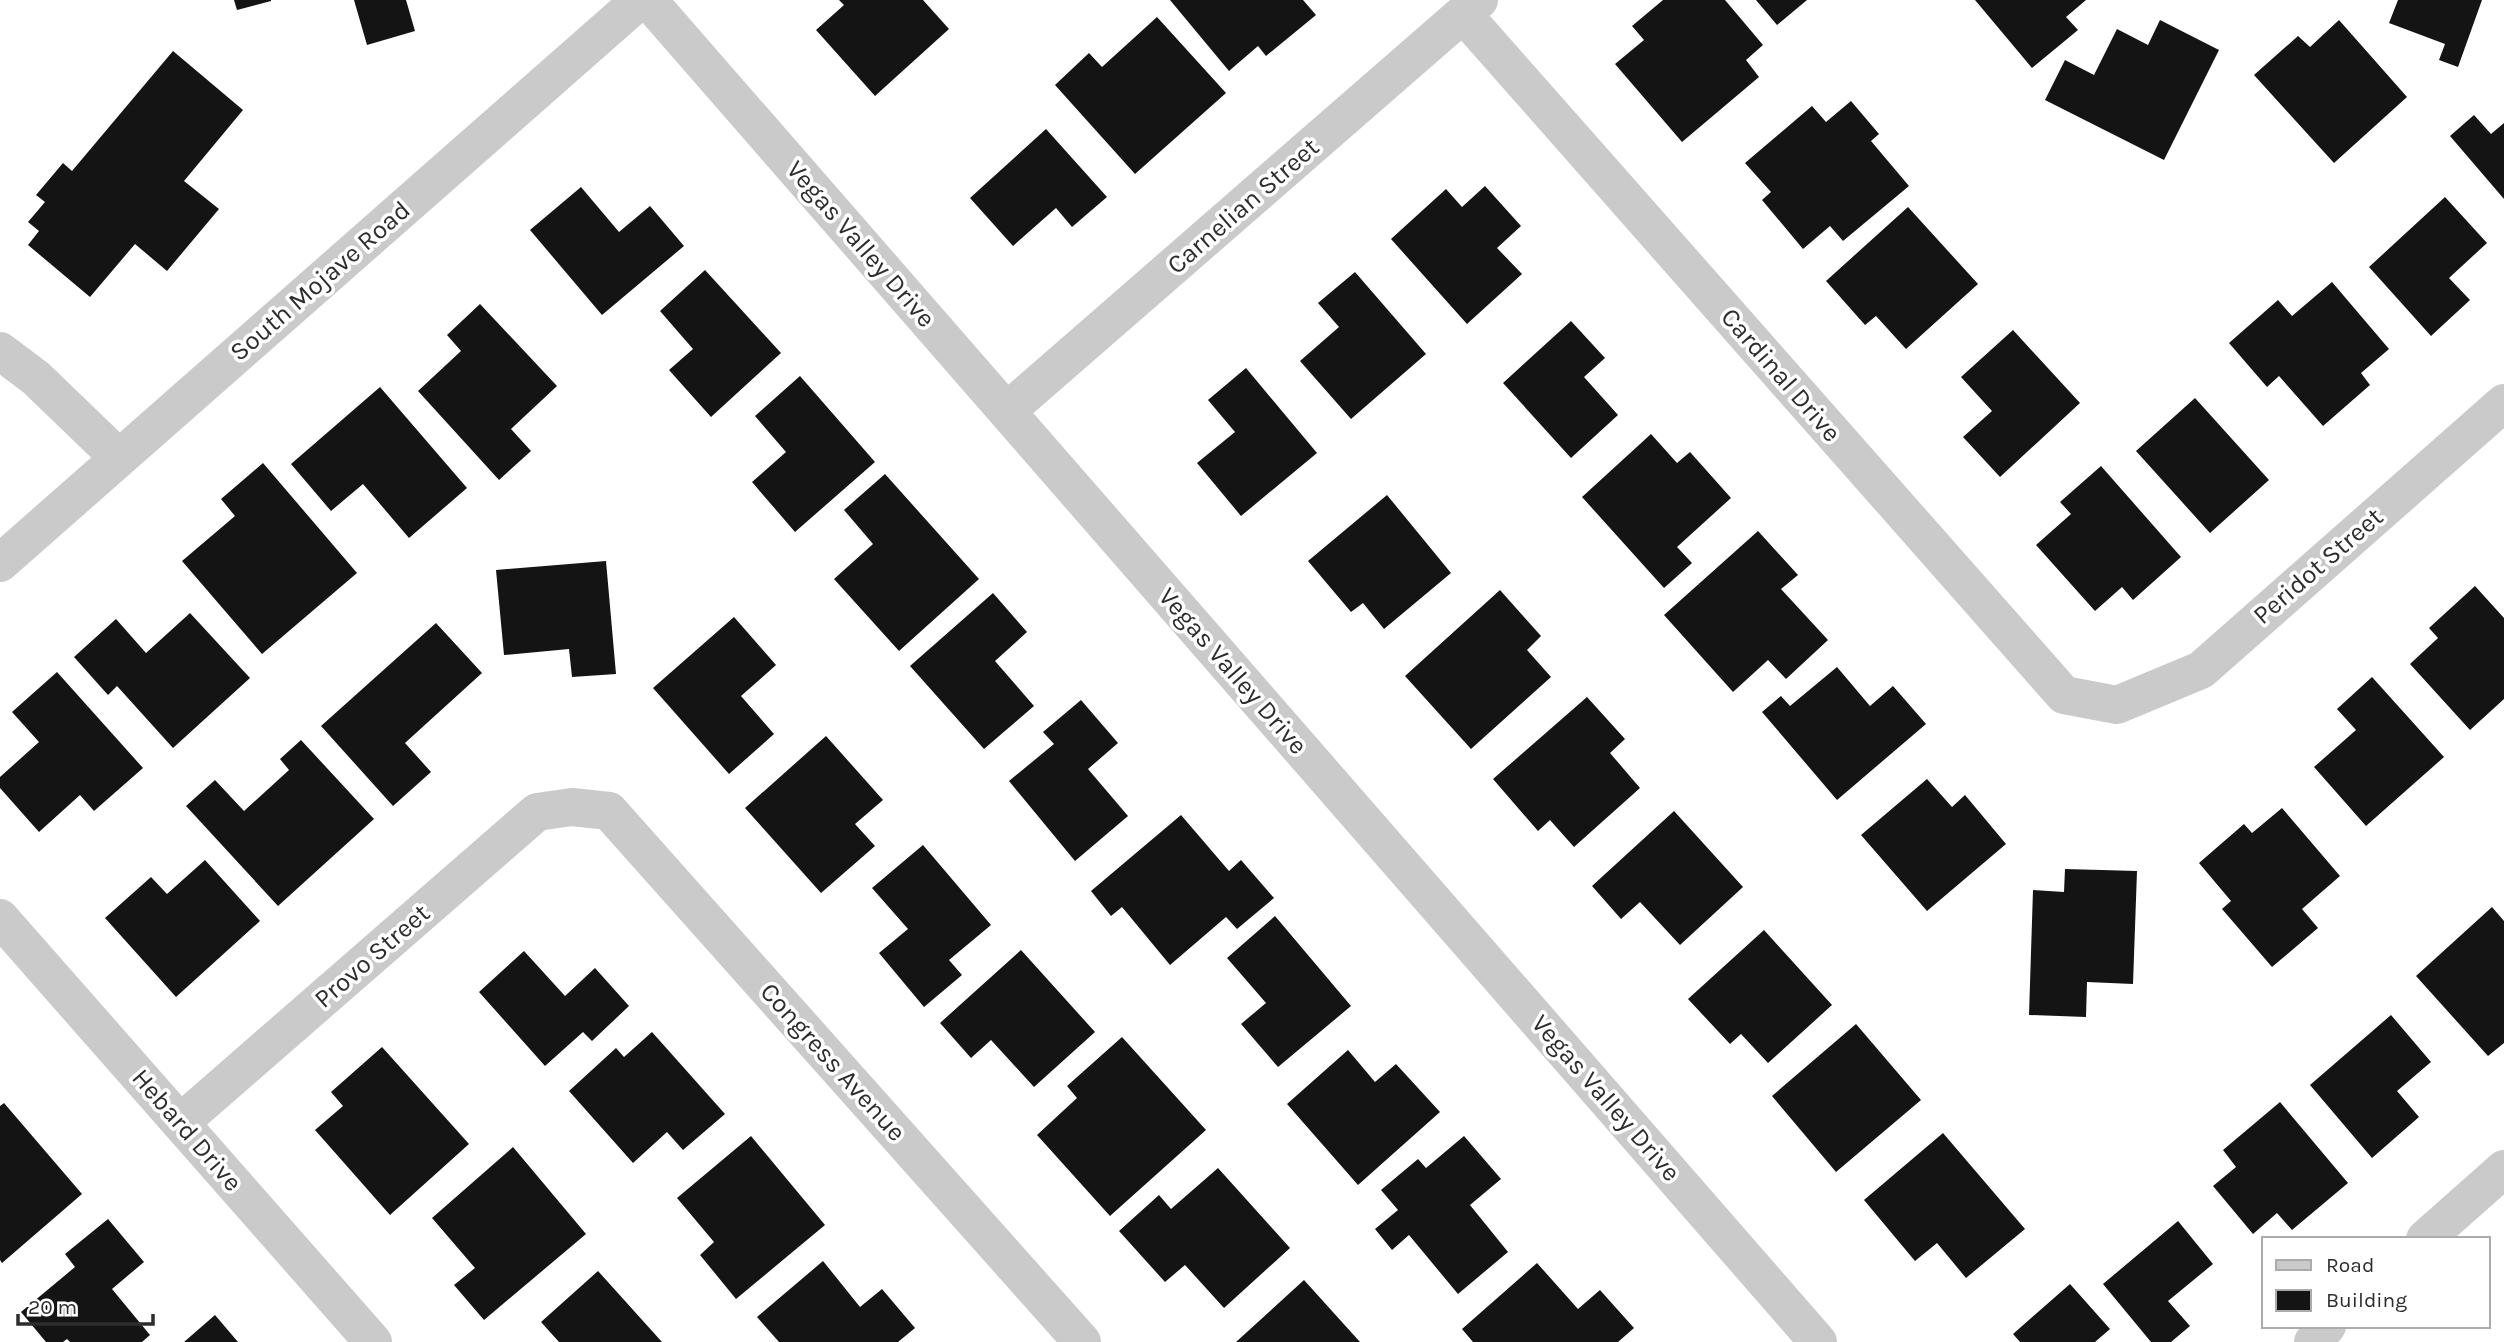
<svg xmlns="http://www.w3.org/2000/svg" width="2504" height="1342" font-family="Karla,sans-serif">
	<rect width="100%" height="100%" fill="#fff"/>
	<path fill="#141414" d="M234,0h37v1l-34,9z
		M354,0h52l9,31 -48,14z
		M839,0h84l26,29 -74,67 -59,-66 28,-25z
		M1170,0h133l13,15 -50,41 -8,-10 -29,25z
		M1663,0h62l38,45 -17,15 13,17 -77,65 -67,-78 29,-24 -12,-14z
		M1756,0h51l-30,25z
		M1975,0h111l-20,17 12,13 -46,38z
		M2398,0h84l-24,67 -19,-7 6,-16 -56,-21z
		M1157,17l69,76 -91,81 -80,-89 34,-32 13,14z
		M2160,20l59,30 -55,110 -119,-60 20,-40 29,15 23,-46 31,16z
		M2339,20l68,77 -73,66 -80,-88 44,-39 12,11z
		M173,51l70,59 -59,71 35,28 -52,62 -32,-27 -45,53 -62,-52 11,-14 -11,-9 17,-20 -9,-7 27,-32 9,8z
		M1851,101l28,33 -8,7 38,45 -66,55 -13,-15 -27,23 -41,-49 9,-8 -26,-29 67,-57 14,16z
		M2474,115l17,19 13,-11v76l-54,-63z
		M1046,129l61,68 -35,30 -16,-19 -43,38 -43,-48z
		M1485,186l36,40 -24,22 25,26 -55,50 -76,-85 55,-50 16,18z
		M581,187l38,45 31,-26 34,40 -82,69 -72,-85z
		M2445,197l42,46 -38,35 21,22 -39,36 -62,-69z
		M1908,207l70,77 -72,65 -30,-33 -11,9 -39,-44z
		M705,270l76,83 -70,64 -42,-47 24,-21 -33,-38z
		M1355,272l71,82 -75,65 -51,-58 39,-34 -21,-24z
		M2332,282l57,67 -28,24 9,12 -47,41 -44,-50 -12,11 -38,-44 49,-43 14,16z
		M480,304l77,82 -46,43 20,22 -32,29 -81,-89 43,-40 -14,-16z
		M1571,321l34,37 -21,19 34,38 -47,43 -68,-75z
		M2013,330l67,73 -80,74 -37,-40 29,-26 -31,-34z
		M1246,368l71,85 -76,63 -44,-53 38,-31 -27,-32z
		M800,376l75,86 -80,70 -43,-50 34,-30 -31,-36z
		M380,387l87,101 -58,50 -46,-54 -32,27 -40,-47z
		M2195,398l74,82 -59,53 -74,-82z
		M1651,434l26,29 13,-11 41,46 -54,49 15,16 -28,25 -82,-91z
		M263,463l94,110 -95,81 -80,-93 53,-45 -14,-17z
		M2101,466l80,91 -48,43 -11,-13 -27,24 -59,-66 35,-31 -11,-12z
		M885,474l94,105 -80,72 -65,-72 39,-35 -29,-34z
		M1387,495l64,78 -67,56 -21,-26 -12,9 -43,-51z
		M1758,531l40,44 -17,14 47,51 -42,39 -18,-19 -35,32 -69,-77z
		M606,561l10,113 -44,3 -3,-28 -65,6 -8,-85z
		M2475,586l29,32v81l-34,31 -60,-66 28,-26 -9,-10z
		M1500,590l41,46 -14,14 24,27 -80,72 -66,-73z
		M993,593l34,39 -32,29 39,45 -50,43 -74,-83z
		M190,613l60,65 -77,70 -56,-62 -9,9 -34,-38 42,-38 30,34z
		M734,617l42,48 -35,31 33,38 -45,40 -76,-86z
		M436,623l46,50 -77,70 26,29 -38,34 -72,-80z
		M1837,667l33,39 23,-20 33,38 -89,76 -75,-88 19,-16 9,10z
		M57,672l86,96 -49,43 -14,-16 -41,37 -39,-44v-11l39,-35 -27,-30z
		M2372,677l72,80 -78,69 -52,-59 42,-37 -19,-21z
		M1587,697l38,42 -15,14 30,35 -66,59 -24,-27 -12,11 -45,-52z
		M1081,700l37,43 -30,26 40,47 -53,45 -66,-80 45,-37 -11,-12z
		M826,736l57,64 -28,24 20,22 -54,47 -76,-85z
		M301,740l73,79 -96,87 -92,-100 29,-26 29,31 45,-41 -9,-11z
		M1927,779l25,28 13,-12 41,49 -79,67 -66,-76z
		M2282,808l58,68 -38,33 16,19 -46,39 -50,-58 9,-8 -32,-38 45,-39 8,9z
		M1674,811l69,76 -63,58 -40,-43 -19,17 -29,-33z
		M1181,815l48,56 12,-11 33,38 -37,31 -11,-12 -56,48 -48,-58 -11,9 -20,-25z
		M923,845l68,80 -42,35 13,15 -38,32 -45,-54 29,-24 -36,-41z
		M205,860l55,61 -84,76 -71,-79 46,-41 16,17z
		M2065,869l72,2 -4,113 -46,-2 -1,35 -57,-2 4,-125 31,2z
		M2492,907l12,14v122l-16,13 -72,-80z
		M1275,916l76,90 -73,61 -37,-43 25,-21 -39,-45z
		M1764,930l68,75 -64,58 -27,-29 -11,10 -42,-45z
		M1021,950l74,82 -61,55 -43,-47 -20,18 -31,-35z
		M524,951l41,45 30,-28 34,38 -37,35 -9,-9 -38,34 -66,-74z
		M2391,1015l40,47 -34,29 22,26 -47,41 -62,-73z
		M1856,1024l65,76 -85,72 -64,-76z
		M652,1032l73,82 -42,36 -16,-18 -34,31 -64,-72 47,-43 8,9z
		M1122,1037l84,93 -96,86 -73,-81 40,-37 -10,-12z
		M382,1047l87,97 -79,71 -75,-85 28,-24 -12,-14z
		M1348,1050l27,32 21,-18 44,48 -82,73 -71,-81z
		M2280,1102l68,81 -56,47 -15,-17 -24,21 -40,-48 23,-19 -13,-17z
		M4,1103l78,91 -80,69 -2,-3v-154z
		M1943,1133l82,96 -59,49 -29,-35 -22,18 -51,-61z
		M751,1136l74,89 -89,74 -36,-44 14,-13 -37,-44z
		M1464,1136l37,43 -31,26 38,47 -50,42 -49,-59 -17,15 -17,-21 23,-19 -17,-20 37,-31 8,9z
		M513,1147l73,87 -102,86 -30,-35 21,-17 -43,-50z
		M1218,1168l72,80 -66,60 -39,-43 -20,17 -46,-51 40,-36 12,14z
		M108,1219l36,43 -32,27 38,46 -8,7h-72l-3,-3 -4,3h-17l-25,-30 54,-45 -10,-13z
		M2178,1221l35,43 -45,37 22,25 -19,16h-20l-48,-58z
		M823,1261l37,46 22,-18 33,39 -17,14h-119l-22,-25z
		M1537,1263l41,46 22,-19 34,38 -16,14h-145l-11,-13z
		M598,1271l64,71h-103l-18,-20z
		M1304,1280l56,62h-124z
		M2070,1284l40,45 -15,13h-75l-7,-8z
		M215,1315l23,27h-54z"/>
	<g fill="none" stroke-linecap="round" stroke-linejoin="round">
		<path stroke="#cacaca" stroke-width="38" d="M648,0l1170,1342
			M1463,14l601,681 53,10 84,-35 303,-267
			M0,351l36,27 83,80
			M1007,411l472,-411
			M0,563l640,-563
			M0,918l373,424
			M180,1123l357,-311 35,-5 37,4 473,531
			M2425,1239l79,-70
			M2313,1342l14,-16"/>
	</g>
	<g text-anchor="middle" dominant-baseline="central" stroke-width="7" stroke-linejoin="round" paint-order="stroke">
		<g font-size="26" fill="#2d2d2d" stroke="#fff">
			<text transform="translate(1243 206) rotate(-41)">Carnelian Street</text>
			<text transform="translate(861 244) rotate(49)">Vegas Valley Drive</text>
			<text transform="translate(320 281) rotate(-41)">South Mojave Road</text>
			<text transform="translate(1781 375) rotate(49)">Cardinal Drive</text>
			<text transform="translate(2318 566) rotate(-41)">Peridot Street</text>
			<text transform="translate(1233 671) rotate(49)">Vegas Valley Drive</text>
			<text transform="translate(372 956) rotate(-41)">Provo Street</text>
			<text transform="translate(833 1062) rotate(48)">Congress Avenue</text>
			<text transform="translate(1606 1098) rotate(49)">Vegas Valley Drive</text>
			<text transform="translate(187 1130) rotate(49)">Hebard Drive</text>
		</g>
	</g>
	<rect x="2262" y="1237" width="228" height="91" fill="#ffffff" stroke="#ababab" stroke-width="2"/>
	<rect x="2276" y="1260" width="35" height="10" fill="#cacaca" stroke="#ababab" stroke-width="2"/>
	<text x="2326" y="1272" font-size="21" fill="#2d2d2d">Road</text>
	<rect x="2276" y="1290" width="35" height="21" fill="#141414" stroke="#ababab" stroke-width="2"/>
	<text x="2326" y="1307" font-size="21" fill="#2d2d2d">Building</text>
	<path d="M18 1314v10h135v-10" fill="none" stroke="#2d2d2d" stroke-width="3.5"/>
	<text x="28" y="1314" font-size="21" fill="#2d2d2d" stroke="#ffffff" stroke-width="5" paint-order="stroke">20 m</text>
</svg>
